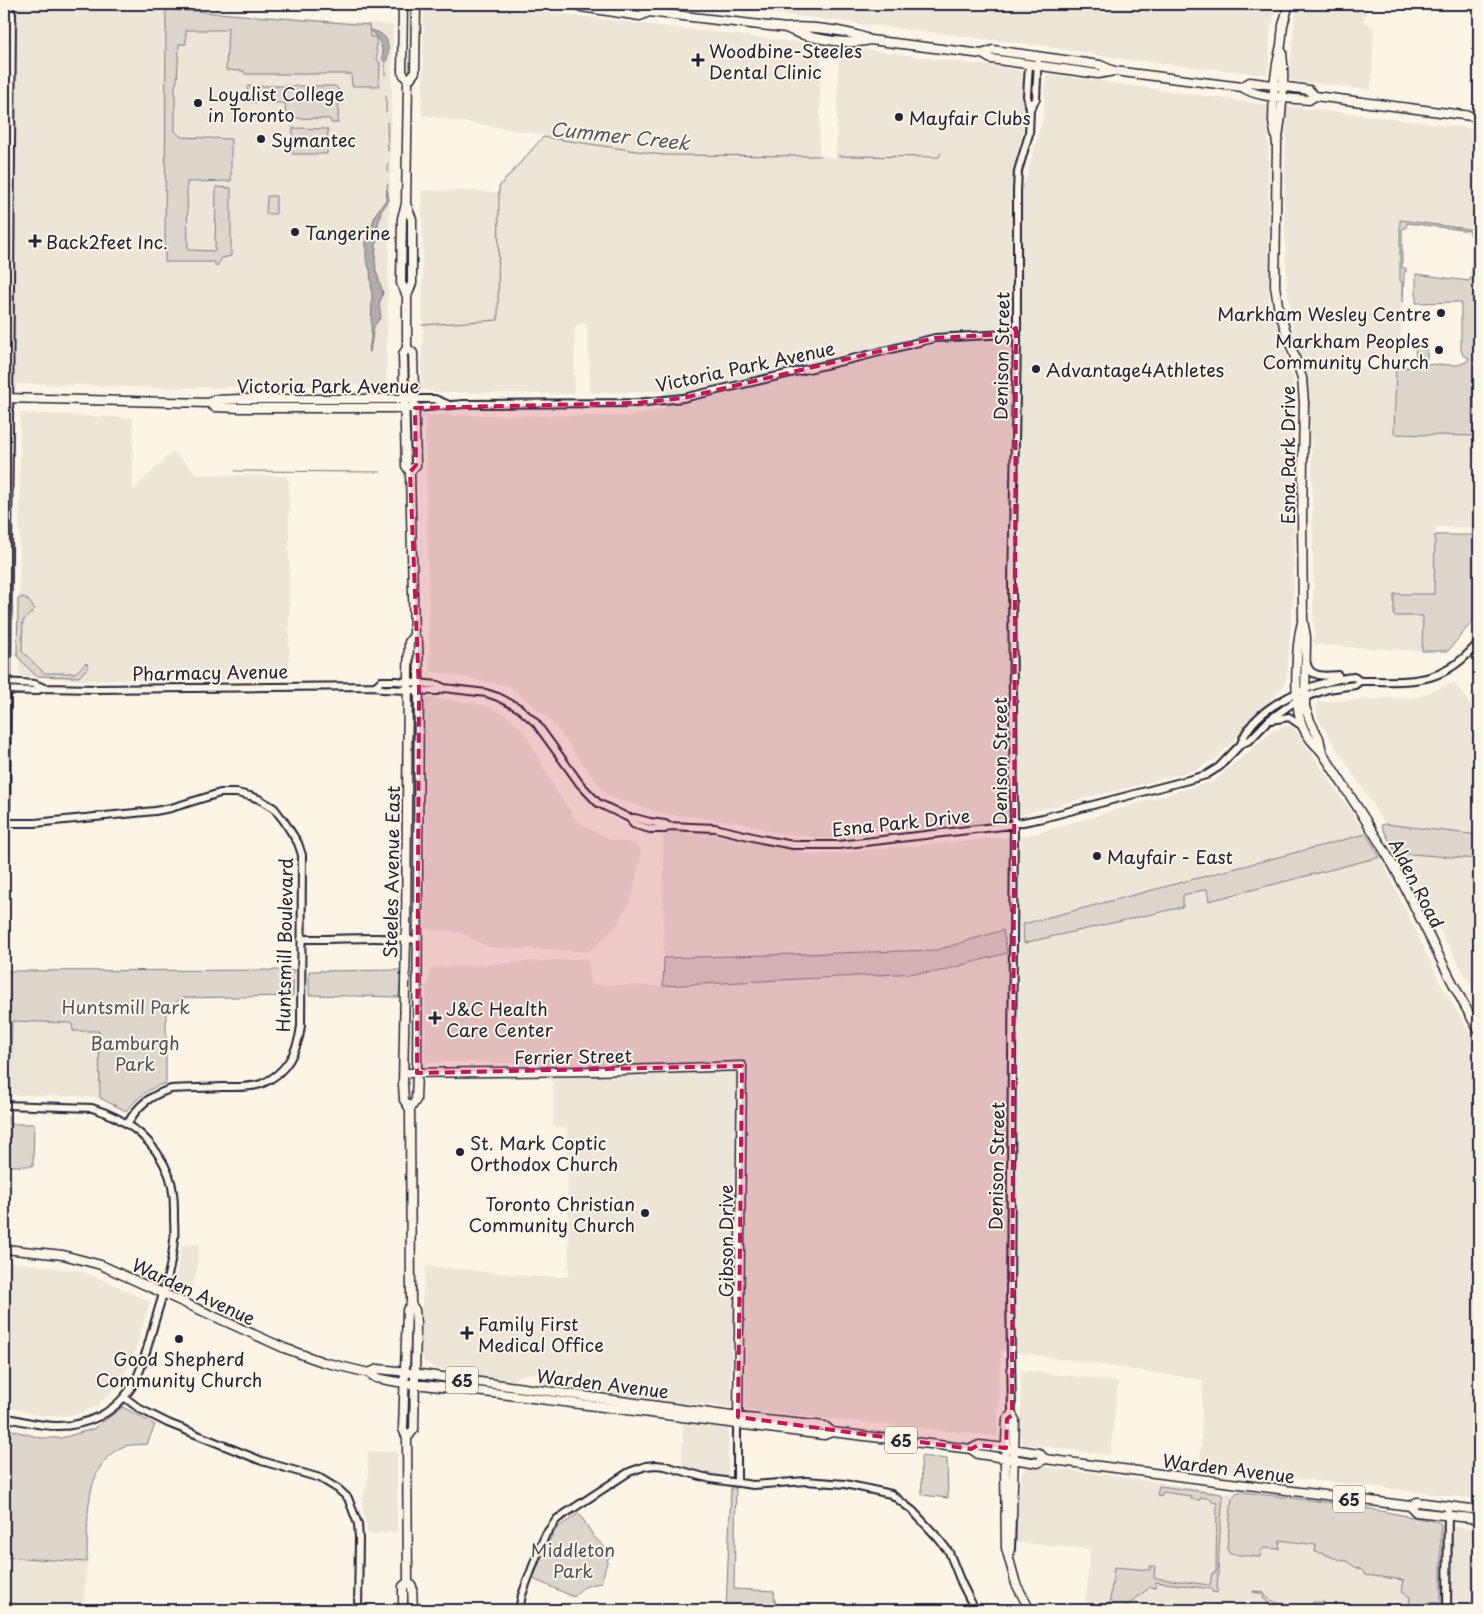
<svg xmlns="http://www.w3.org/2000/svg" width="1483" height="1614" font-family="'Playpen Sans',sans-serif">
	<rect width="100%" height="100%" fill="#fcf5e5"/>
	<filter id="ink" filterUnits="userSpaceOnUse"><feTurbulence type="fractalNoise" baseFrequency=".02" numOctaves="2"/><feDisplacementMap in="SourceGraphic" scale="10" xChannelSelector="R" yChannelSelector="G"/><feConvolveMatrix kernelMatrix="1 2 1 2 8 2 1 2 1" color-interpolation-filters="sRGB"/></filter>
	<g filter="url(#ink)">
		<path fill="#ece5d8" d="M10,4h83l300,21 -7,360 -223,3 -159,-5v-371z
			M424,4h51l346,41 -2,110 17,3 3,-104 7,-7 173,23 7,22 -3,34 -10,56 12,1 19,-69 1,-35 3,-5 220,31 1,194 25,84v205l-8,95 -69,75 -22,12 -206,53 -114,9 -45,7 -51,-6 -42,-11 -73,-8 -57,-18 -55,-74 -42,-36 -80,-15 -5,-256 205,1 34,-7 -1,-18 -72,2 -4,-69 -12,1 -1,69 -138,-2 -15,-3 2,-64 -1,-135 77,2v-8l46,-49 -123,-20z
			M695,4h582l-7,29 -2,42 -138,-15 -86,-14z
			M1299,4h70l-6,17 11,6 -3,63 -82,-10 7,-72z
			M1287,106l189,23 1,101 -77,-9v60h2l-1,77h-99l-8,-24 -7,-46 -3,-79z
			M1304,366l92,1 -2,67 80,2 -1,91h-38l-1,67h-39l28,22 -1,35 -108,-6 -2,-189z
			M20,413l113,5v72l40,-39 25,24 88,1v4h3v198l-202,2 -68,-4z
			M1454,682l24,34 -3,57 4,27v35l-94,-11 -67,-105 -2,-17 102,-5z
			M425,697l56,7 24,10 19,17 32,59 20,30 13,9 23,11 24,4 4,4 1,7 -9,42 -15,28 -21,21 -7,5 -100,-4 -31,-15 -33,-3z
			M1292,725l74,109 14,23 59,123 40,69v450l-279,-32 3,-87 -202,-30 -4,86 -252,-26 1,-78 -14,-3 -1,78 -73,-7 -114,-16 -6,-9 -5,-2 -14,3 -12,6 -72,-14 -9,-5 -5,-8v-44l5,-45 112,11h31l-2,-148 -14,-3v-42l-5,-6 -3,-16 -35,1 -85,-1 1,-73 5,-21 157,-10 2,27 73,1 1,-28 -1,-127 47,2 105,22 215,-20 184,-54 60,-51z
			M1396,853l83,6v140z
			M12,1021l60,2 1,8h27v67l-23,-2 -67,-1z
			M199,1244l-2,27 -7,21 -16,-7 8,-40z
			M4,1261l76,10 26,10 44,21 -20,63 -13,21 -20,20 -22,9 -21,1 -18,-1 -32,-10z
			M1021,1370l97,12 -8,73 -89,-12z
			M683,1424l45,5v47l-25,-4 -21,-6z
			M368,1451l29,1v80l-29,2 -7,-32 6,-17 2,-16 -2,-2z
			M1029,1465l85,11 365,54v80h-394l5,-61 -74,-7 5,-67z
			M7,1557l80,5 -3,37 -6,11h-71z"/>
		<path fill="#dcd6cc" stroke="#7f7c84" d="M166,9l203,16 1,12h6l1,22 3,4 -1,23h-27l-1,-12h-106l-1,-3 -18,-1 2,-43 -4,3h-38v14h-7l-2,37 -2,5v45l6,6 50,2v42l-44,1 1,68 27,1 1,-64 15,1v68l-9,2 -5,8h-2v-4h-50z
			M248,86h87l4,4 -1,33h-7l-1,-4 -39,-1 -5,-4 -1,-11 -39,-1z
			M293,128l35,1 -1,25h-35z
			M267,196h9v18h-10z
			M1400,220l76,10 -2,206 -80,-2 2,-67h19l1,-3 42,1 10,-4v-4l-5,-2 -2,-5v-48l-45,1v-29l53,7 3,-5v-40l-2,-1v-4l-63,-8 -1,5 -4,1v39h4v4h-2l-1,29 -1,1v-20l-2,-1z
			M1415,343h12v16h-11z
			M1435,535h43l-2,82 -28,34h-26l1,-35h-29v-22h40z
			M23,597l4,2 8,10 -12,12 -1,30 22,22h31l11,-10 3,3 -10,11 -43,-1 -19,-20 1,-57z
			M1385,824l94,11v24l-83,-6 -15,-28z
			M1366,834l14,23 -171,44 -2,-12 -24,6v12l-159,36 -1,-19z
			M1003,930l4,23 -70,19 -274,14 1,-28 273,-8z
			M294,970l-1,26 -112,2 -15,14v71c-18,5 -28,15 -40,28l-26,-13 -1,-67h-26l-1,-8 -60,-2 -2,74h-6v-124z
			M401,970l-2,27 -90,-2v-24z
			M4,1115h4l1,9h25l-1,42h-25v70h-4z
			M123,1407l32,18 -8,19c-8,1 -21,0 -27,4 -38,20 -32,78 -33,114l-83,-5v-129l37,10h20l32,-9z
			M921,1456l26,3 1,39 -26,-3z
			M1159,1486l62,8 2,3 -3,34 -3,62 -5,-1v-3l-56,-7 -1,6 -5,-1 -28,23h-13l5,-43 36,3v-4h5l-1,12 56,7 2,-12 4,-1 1,-69 -5,-1 -1,-3 -10,-2 -1,3 -9,-1v-3l-28,-4 -2,4 -4,-1z
			M731,1488h5l-2,101 40,2 2,19h-50z
			M1237,1492h6l106,13 90,17 2,2v79l-13,-1 -14,8h-5l1,-13 -8,-5 2,-12 -39,-5 -3,-5 -7,-3 -8,-6c-11,0 -20,-8 -32,-9l1,-7 -36,-5 -1,9 -15,-1 -3,3 -1,6 -30,-3 -3,-5 5,-51z
			M579,1513l15,24 16,15 -9,31c-12,2 -20,3 -27,14l-41,-18 13,-33 10,-17z
			M1253,1591l10,1c8,15 33,13 49,15l1,-5h11v5l4,3h-60v-7l-5,-5 1,-4 -11,-2z"/>
		<path fill="#b2adab" stroke="#78757e" d="M369,30c20,2 22,16 17,33l-3,-3c0,-13 -3,-21 -14,-30z
			M387,189l2,11 -9,13 1,3 -3,7 -3,36 1,12 7,22 -4,12 2,12 -7,9 -4,26h-1l2,-15 1,-41 -2,-26 -4,-11v-19l3,-13 3,-2 4,-12 10,-13z"/>
		<g fill="none" stroke-linecap="round" stroke-linejoin="round">
			<path stroke="#78757e" stroke-width="1" d="M385,63v12
				M386,112v-16
				M387,122l1,29
				M838,156l101,1 2,-4
				M388,164v8
				M387,189l1,-5
				M422,325l76,-5 1,-133 44,-50 120,18 157,1
				M235,471l146,1"/>
			<g stroke="#22223b" stroke-width="10">
				<path id="minor" d="M4,6l5,2 3,6 -6,809
					M1030,109l6,-10 2,-42
					M414,399h21l12,5
					M415,408l49,-4 173,-1 46,-5 181,-42 71,-18 72,-4 9,-6
					M1307,664c3,14 19,12 31,11
					M5,682l30,2 9,4 52,1 279,-3 7,3 55,2 7,-3
					M375,686l6,-5h15l42,4 6,3 42,5 12,4 21,11 17,15 44,61 18,19 31,15h6l15,4 15,2 3,2 47,2 46,11 32,6h46l164,-19 40,-8 149,-39 14,-4 13,-8 22,-23 9,-4 19,-20 28,-20 31,-11 27,-4 5,-4c54,0 82,5 119,-39
					M4,690l31,1 9,-3
					M1271,720l18,-3 13,9
					M1241,744c12,-39 76,-64 113,-67l6,4
					M631,819l2,5 17,5h15l3,-3
					M4,823h31l120,-12 16,-3 49,-15h17l13,3 9,3 15,9 10,13 14,22 4,12 -1,171c-3,25 -15,48 -40,58 -12,4 -27,3 -39,3 -17,1 -34,1 -51,2 -20,6 -33,16 -43,34
					M301,939c39,1 78,-4 116,1
					M4,1105l88,3c36,11 63,32 77,67 5,14 5,28 5,42 0,7 1,15 0,22 -2,29 -12,58 -20,85 -5,17 -9,35 -16,51 -7,17 -22,33 -38,41 -35,17 -61,9 -96,1
					M124,1397l16,12 28,14 94,38 58,17 18,11 10,9 10,26 1,15 -1,71
					M1012,1415l-2,-123 4,-468 -2,-242 5,-238v-153l1,-20 11,-37 1,-25 -3,-13 2,-31
					M737,1424v58
					M1009,1557l2,-8 1,-32
					M395,1610h18
					M519,1610l3,-15 18,-48 6,-13 11,-15 72,-47 17,-6 10,-1 9,1 46,13 42,6 53,-4 39,3 46,10 22,17 25,27 11,14 12,30 14,28
					M1447,1610l1,-103"/>
			</g>
			<g stroke="#22223b" stroke-width="11">
				<path id="major" d="M403,4l-1,68 6,9 -2,123 -4,14 -1,65 6,13v52l-4,6 3,112 4,6 4,163 4,7 1,33 -2,398 -1,27 -6,9 1,195 4,6 1,13 -2,106 -7,9
					M577,4l4,3 59,9 9,-4
					M618,4l24,3 7,5 137,16c20,-3 66,3 84,12l112,14 9,5 107,15 16,-3
					M1289,4l-6,21 -2,20 -4,19 -3,21 -1,37 4,21 -2,143 4,25 23,67 2,25 -2,114 1,103 3,17 -1,70 6,16 8,15 3,14
					M786,28c18,10 65,18 84,12
					M982,54l11,-4 107,15 14,6 128,16c14,11 48,11 67,13l6,-4
					M408,81l7,-9 1,-68
					M1242,87l8,-5 59,8 6,6 164,21
					M1278,138c4,-24 7,-61 4,-86
					M406,204l6,15v64l-5,13
					M407,348l6,5 3,112 -6,7
					M4,398l205,5 5,4 27,1h174
					M209,403l5,-3 27,-1h173
					M1302,622c-6,23 -9,80 0,103 4,11 12,19 20,27 24,38 49,75 71,113 30,55 54,112 86,166
					M404,1073l191,-2 147,-5 -4,351
					M410,1109l-6,-9 -1,-16 3,-146 2,-264 1,-32 5,-7
					M4,1249l59,6 38,10 183,83 39,14 46,11 7,5 22,4 103,12 323,41 8,-3 139,17 7,5 60,9 7,-4
					M411,1304l-4,6 -4,119 4,9 1,144 4,4 1,24
					M369,1373l9,-4 20,2 349,47 78,8 7,6
					M971,1449l8,-4 27,3 33,5 6,6 365,47 6,6 63,7
					M1410,1506l7,-4 62,8
					M1012,1517l3,-97 -3,-5 -5,4 -2,45 1,84 10,36 14,26
					M403,1610v-24l5,-4"/>
			</g>
			<use href="#minor" stroke="#fcf5e5" stroke-width="6"/>
			<use href="#major" stroke="#fcf5e5" stroke-width="8"/>
		</g>
	</g>
	<path fill="#c2185b" fill-opacity="0.2" stroke="#c2185b" stroke-width="4" stroke-dasharray="10 6" stroke-linejoin="round" d="M1016,328l-4,1087 -5,4 -1,29 -27,-3 -8,4 -233,-32 4,-351 -325,7 2,-383 -9,-218 6,-7 -1,-57 222,-5 46,-5 252,-60 72,-4z"/>
	<g fill="#22223b" stroke="#fcf5e5" stroke-width="2">
		<path d="M695.5 52.5h5v5h5v5h-5v5h-5v-5h-5v-5h5z"/>
		<circle cx="198" cy="103" r="5"/>
		<circle cx="899" cy="117" r="5"/>
		<circle cx="261" cy="139" r="5"/>
		<circle cx="295" cy="232" r="5"/>
		<path d="M32.5 233.5h5v5h5v5h-5v5h-5v-5h-5v-5h5z"/>
		<circle cx="1441" cy="313" r="5"/>
		<circle cx="1439" cy="350" r="5"/>
		<circle cx="1036" cy="369" r="5"/>
		<circle cx="1097" cy="856" r="5"/>
		<path d="M432.5 1010.5h5v5h5v5h-5v5h-5v-5h-5v-5h5z"/>
		<circle cx="460" cy="1152" r="5"/>
		<circle cx="645" cy="1213" r="5"/>
		<path d="M464.5 1325.5h5v5h5v5h-5v5h-5v-5h-5v-5h5z"/>
		<circle cx="179" cy="1339" r="5"/>
	</g>
	<g text-anchor="middle" dominant-baseline="central" stroke-width="4" stroke-linejoin="round" paint-order="stroke">
		<g fill="#fcf5e5" stroke="#63616e" stroke-width="1">
			<rect x="446" y="1366.5" width="32" height="27" rx="4"/>
			<rect x="885" y="1426.5" width="32" height="27" rx="4"/>
			<rect x="1333" y="1485.5" width="32" height="27" rx="4"/>
		</g>
		<g font-size="16" font-weight="bold" fill="#22223b">
			<text x="462" y="1380">65</text>
			<text x="901" y="1440">65</text>
			<text x="1349" y="1499">65</text>
		</g>
		<g font-size="18" fill="#22223b" stroke="#fcf5e5" text-anchor="start">
			<text x="709" y="50">Woodbine-Steeles<tspan x="709" dy="21">Dental Clinic</tspan></text>
			<text x="208" y="93">Loyalist College<tspan x="208" dy="21">in Toronto</tspan></text>
			<text x="909" y="117">Mayfair Clubs</text>
			<text x="271" y="139">Symantec</text>
			<text x="305" y="232">Tangerine</text>
			<text x="46" y="241">Back2feet Inc.</text>
			<text x="1431" y="313" text-anchor="end">Markham Wesley Centre</text>
			<text x="1429" y="340" text-anchor="end">Markham Peoples<tspan x="1429" dy="21">Community Church</tspan></text>
			<text x="1046" y="369">Advantage4Athletes</text>
			<text x="1107" y="856">Mayfair - East</text>
			<text x="446" y="1008">J&amp;C Health<tspan x="446" dy="21">Care Center</tspan></text>
			<text x="470" y="1142">St. Mark Coptic<tspan x="470" dy="21">Orthodox Church</tspan></text>
			<text x="635" y="1203" text-anchor="end">Toronto Christian<tspan x="635" dy="21">Community Church</tspan></text>
			<text x="478" y="1323">Family First<tspan x="478" dy="21">Medical Office</tspan></text>
			<text x="179" y="1358" text-anchor="middle">Good Shepherd<tspan x="179" dy="21">Community Church</tspan></text>
		</g>
		<g font-size="18" fill="#22223b" stroke="#fcf5e5">
			<text transform="translate(1001 356) rotate(-89)">Denison Street</text>
			<text transform="translate(745 366) rotate(-12)">Victoria Park Avenue</text>
			<text x="328" y="385">Victoria Park Avenue</text>
			<text transform="translate(1287 455) rotate(-90)">Esna Park Drive</text>
			<text transform="translate(210 672) rotate(-1)">Pharmacy Avenue</text>
			<text transform="translate(999 761) rotate(-90)">Denison Street</text>
			<text transform="translate(901 822) rotate(-6)">Esna Park Drive</text>
			<text transform="translate(391 872) rotate(-89)">Steeles Avenue East</text>
			<text transform="translate(1417 883) rotate(63)">Alden Road</text>
			<text transform="translate(284 945) rotate(-89)">Huntsmill Boulevard</text>
			<text transform="translate(573 1056) rotate(-1)">Ferrier Street</text>
			<text transform="translate(996 1166) rotate(-89)">Denison Street</text>
			<text transform="translate(725 1241) rotate(-90)">Gibson Drive</text>
			<text transform="translate(194 1291) rotate(25)">Warden Avenue</text>
			<text transform="translate(603 1383) rotate(7)">Warden Avenue</text>
			<text transform="translate(1229 1468) rotate(7)">Warden Avenue</text>
		</g>
		<g font-size="18" fill="#504f5f" stroke="#fcf5e5">
			<text x="126" y="1006">Huntsmill Park</text>
			<text x="135" y="1042">Bamburgh<tspan x="135" dy="21">Park</tspan></text>
			<text x="573" y="1549">Middleton<tspan x="573" dy="21">Park</tspan></text>
		</g>
		<g font-size="19" font-style="italic" fill="#545362" stroke="#fcf5e5">
			<text transform="translate(620 135) rotate(6)">Cummer Creek</text>
		</g>
	</g>
	<rect width="1483" height="1614" fill="none" stroke="#fcf5e5" stroke-width="20"/>
	<rect x="10" y="10" width="1463" height="1594" fill="none" stroke="#22223b" stroke-width="2" filter="url(#ink)"/>
</svg>
